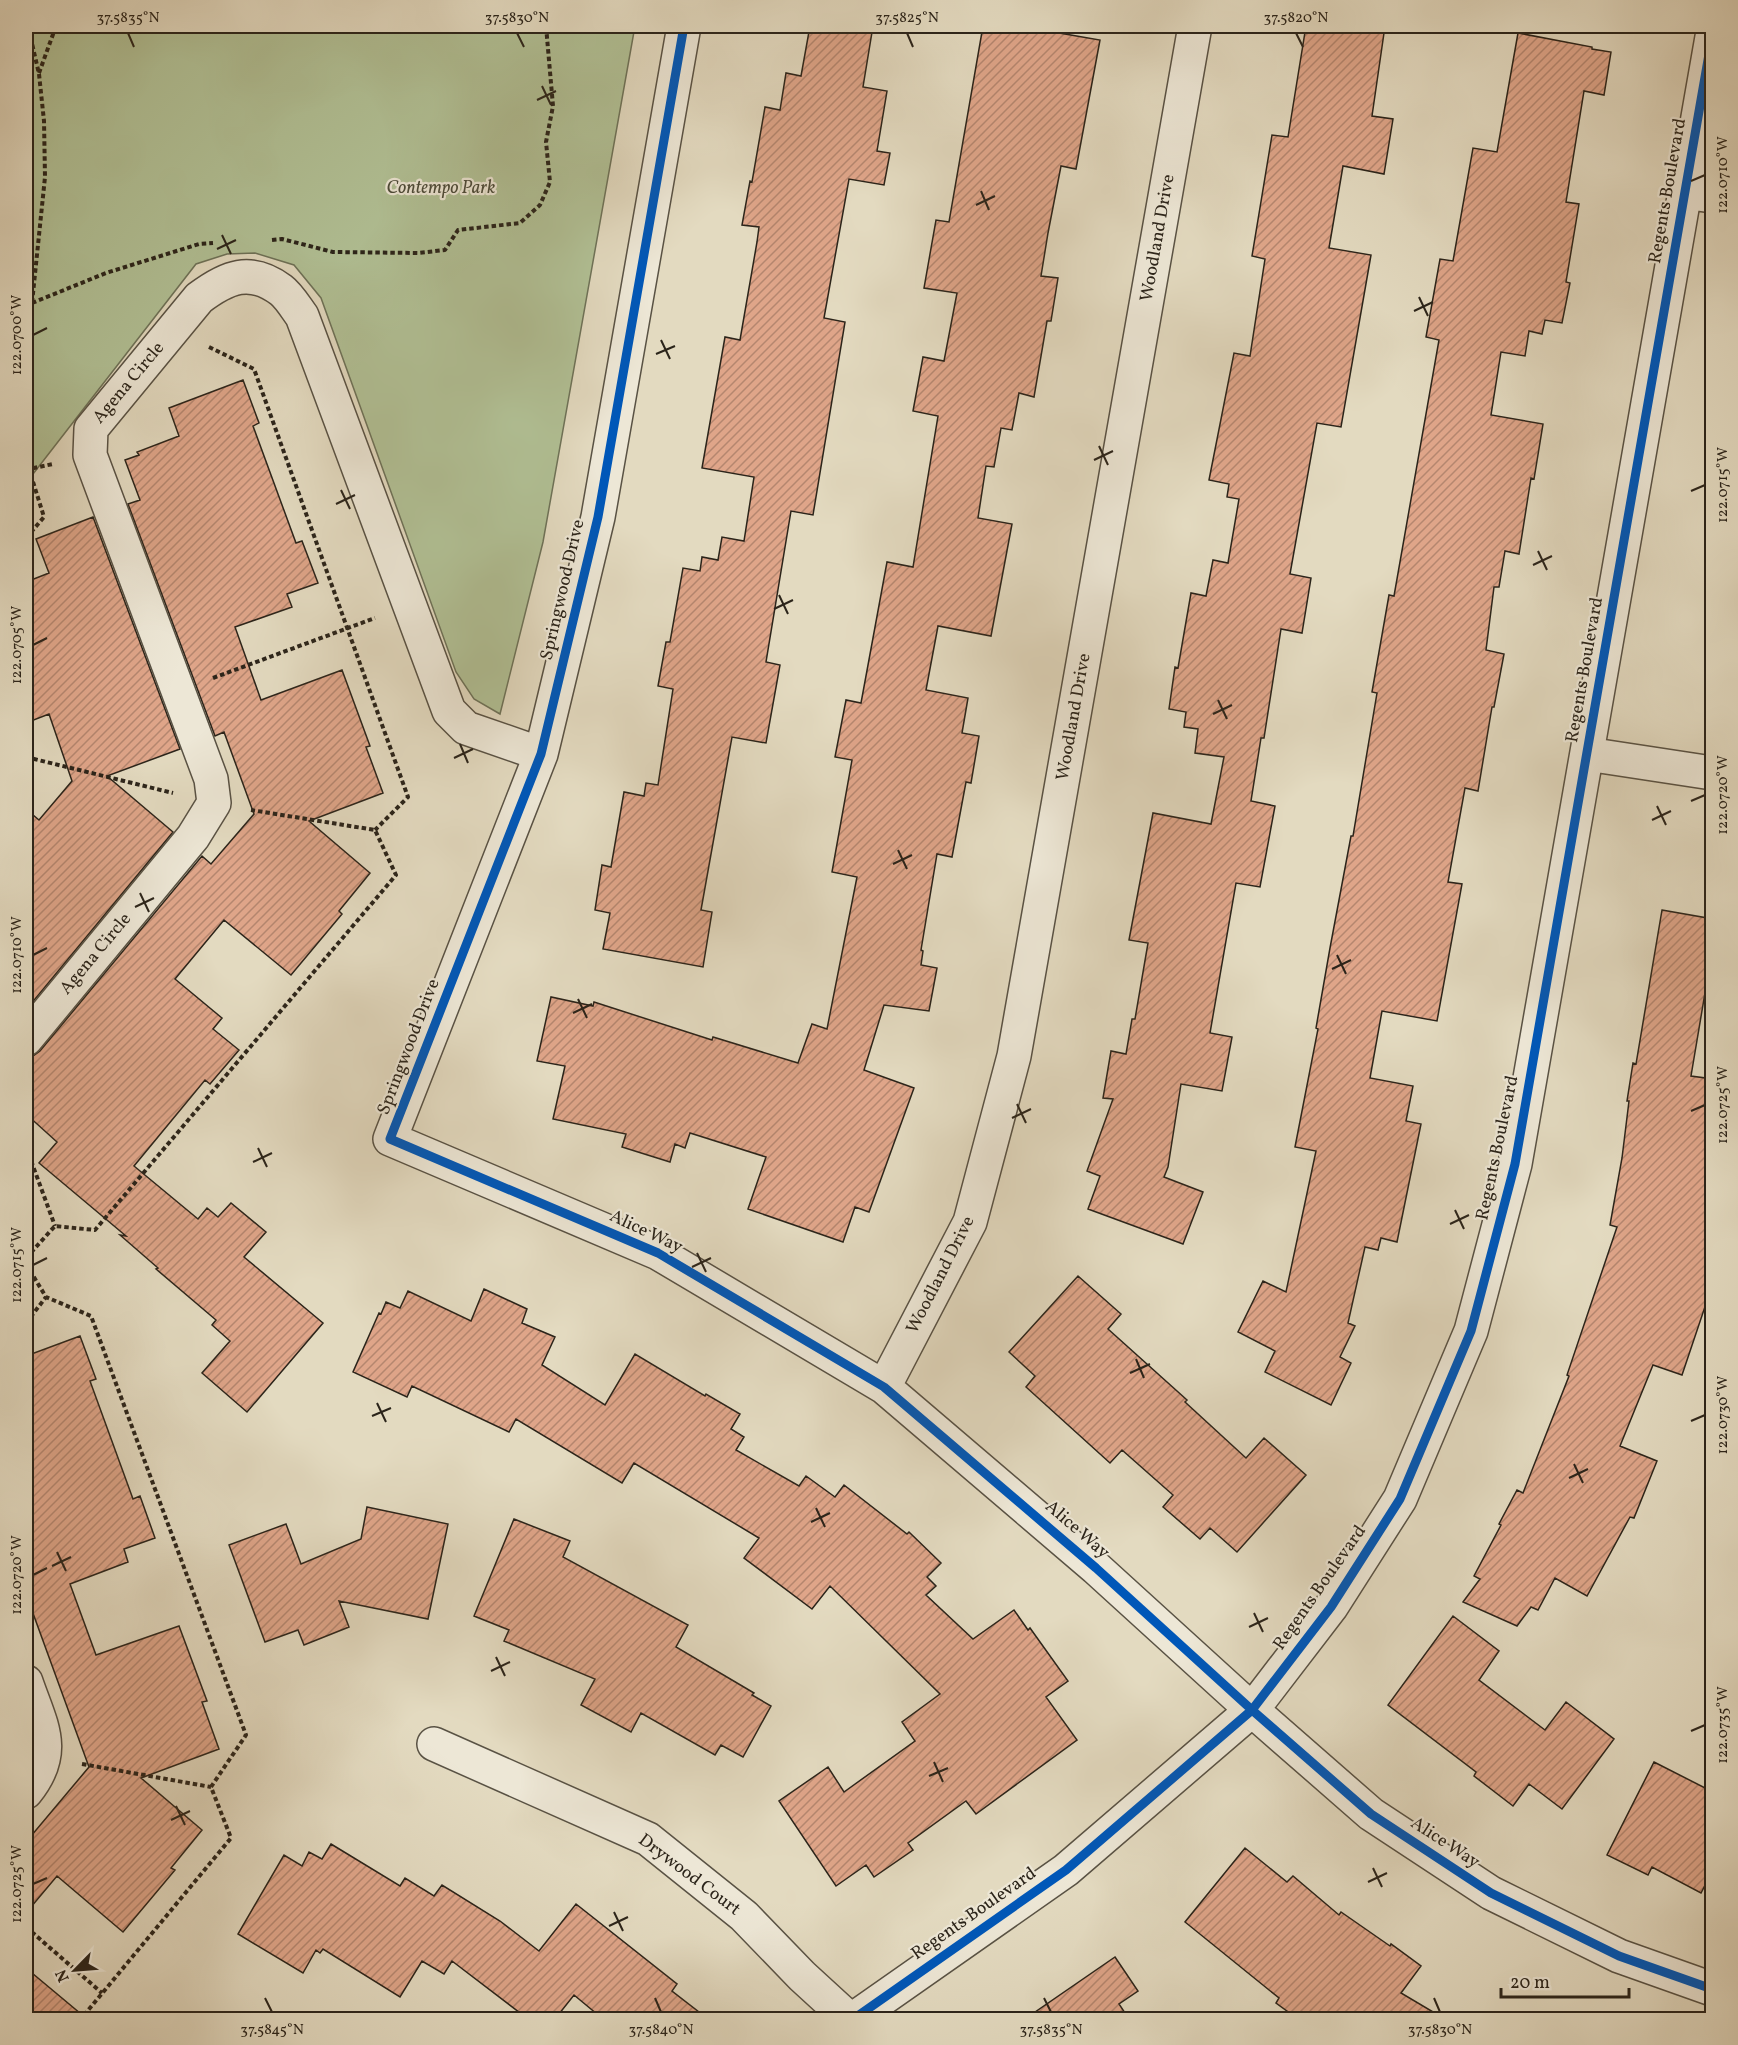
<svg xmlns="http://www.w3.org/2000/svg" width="1738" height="2045" font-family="Vollkorn,serif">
	<defs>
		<pattern id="building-hatch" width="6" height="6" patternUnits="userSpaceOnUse" patternTransform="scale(1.5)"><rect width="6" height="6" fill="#dfa589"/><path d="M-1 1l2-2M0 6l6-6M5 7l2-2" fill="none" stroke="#b5866f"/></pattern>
	</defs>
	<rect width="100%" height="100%" fill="#e3dac0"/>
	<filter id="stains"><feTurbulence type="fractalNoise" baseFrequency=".00333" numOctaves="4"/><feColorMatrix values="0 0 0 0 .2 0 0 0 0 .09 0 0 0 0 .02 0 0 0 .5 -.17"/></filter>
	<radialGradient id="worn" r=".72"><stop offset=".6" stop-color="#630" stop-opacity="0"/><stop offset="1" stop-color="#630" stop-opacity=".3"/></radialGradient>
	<path fill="#b1c095" stroke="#6e7258" stroke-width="1.5" d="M26,26h609l-92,516 -43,172 -26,-15 -18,-27 -135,-374 -27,-33 -39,-12 -28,1 -31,10 -170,219z"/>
	<path fill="url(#building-hatch)" stroke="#2b241a" stroke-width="1.5" d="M810,26h63l-10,61 24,4 -10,60 13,2 -6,32 -35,-6 -25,139 21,4 -32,193 -22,-4 -25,151 14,3 -14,78 -34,-6 -31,173 11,2 -9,55 -100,-18 7,-36 -15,-3 7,-45 9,2 13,-75 20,4 2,-13 12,2 15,-96 -15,-3 8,-44h4l13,-74 17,3 2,-14 16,3 4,-23 22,4 10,-64 -52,-9 23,-131 15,3 17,-98 2,-15 -17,-2 8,-44 2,1 13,-75 15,3 6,-37 15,3z
		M983,26h65v5l52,9 -24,129 -15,-3 -13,67 -7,43 17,2 -7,43h-4l-13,76 -15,-4 -7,37 -11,-2 -7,39 -8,-1 -8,52 34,6 -21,112 -53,-10 -12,64 42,8 -6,35 17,3 -8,47 -5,-1 -14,75 -15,-3 -16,96 2,1 -2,14 16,3 -8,43 -45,-6 -20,65 50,18 -45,124 -14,-5 -12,35 -95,-33 18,-52 -76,-24 -5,15 -10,-4 -5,18 -48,-15 4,-13 -73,-15 12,-53 -28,-5 14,-64 42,9 1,-4 118,38 1,-3 85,26 14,-39 15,5 30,-152 -25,-5 20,-112 -17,-3 11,-57 15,3 26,-141 26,5 25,-151 -25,-5 10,-54 21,4 13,-68 -33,-5 12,-68 13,2z
		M1306,26h79l-13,90 21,3 -9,55 -41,-8 -14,82 42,7 -30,172 -24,-4 -27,151 21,4 -9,55 -21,-4 -17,109h-3l-10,63 24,5 -15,81 -24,-4 -26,150 22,4 -10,54 -41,-7 -13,83 -4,10 39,15 -20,52 -95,-35 12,-33 -13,-5 26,-72 -10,-1 8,-47 15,3 6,-35h3l13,-76 -19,-3 24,-127 58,11 13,-67 -29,-4 3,-24 -14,-2 2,-15 -17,-3 6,-42 3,1 13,-75 15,3 7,-36 15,3 11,-64 -12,-2 2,-13 -20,-4 25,-127 16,3 15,-97 -13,-3 20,-121 16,2z
		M1518,33l74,14v2l19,3 -7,43 -20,-4 -18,111 13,2 -13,78 4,1 -8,40 -17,-3 -3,14 -13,-3 -4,25 -24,-4 -10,63 52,9 -9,55 -3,-1 -12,76 -14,-3 -6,36h-5l-8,63 18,4 -10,53h-2l-14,84 -13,-3 -17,94 14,2 -25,137 -55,-10 -12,67 43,8 -7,35 15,3 -24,118 -16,-4 -3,12 -13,-3 -17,76 7,3 -15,31 11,6 -20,42 -66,-33 10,-21 -37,-19 25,-51 23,11 30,-141 -21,-4 23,-118 -2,-1 14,-80 21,-112h2l24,-143 -5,-1 17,-97 5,1 45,-256 -13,-3 14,-78 13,2 20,-113 24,4z
		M243,380l16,43 -6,3 43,117 6,-2 16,42 -31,11 5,13 -57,20 26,73 81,-30 28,76 -4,1 17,46 -74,28 61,52 -31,38 3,3 -51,61 -67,-55 -49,59 47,39 -9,11 26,21 -29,34 -5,-4 -71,86 64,53 9,-11 11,9 13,-14 35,29 -22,25 79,66 -76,89 -45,-39 28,-32 -18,-16 4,-5 -60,-51 2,-1 -38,-33 6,1 -87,-73 18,-21 -31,-28v-57l7,-1 7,-5 162,-195 9,8 43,-50 -30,-82 -9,4 -87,-232 12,-4 -15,-40 14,-5 -2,-3 42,-16 -10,-28z
		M93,517l87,232 -73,27 66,56 -147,178v-201l13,11 33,-39 -23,-67 -23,9v-141l23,-9 -13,-34z
		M1662,910l51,9v63l-6,-1 -16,95 22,3v204l-31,92 -29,-10 -33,81 37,15 -23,57 -4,-1 -43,79 -32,-18 -17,32 -7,-3 -14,19 -54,-24 17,-23 -6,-3 27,-51 -2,-1 18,-34 6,3 46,-117 -2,-1 50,-148 -7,-2 12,-67 7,-57h-2l6,-38 3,1z
		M1078,1276l43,38 -13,15 79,71 -2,2 61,56 18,-20 42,37 -69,77 -27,-24 -10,11 -37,-32 10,-12 -51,-45 -12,13 -84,-76 9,-11 -26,-24z
		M484,1289l43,20 -5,14 33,14 -13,28 63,40 30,-51 70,42 1,-2 34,20 -9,15 13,8 -8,13 63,36 7,-10 29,21 9,-12 63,49 2,-2 32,31 -14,14 9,9 -10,9 47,44 41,-29 14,20 2,-2 38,53 -22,16 31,43 -101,74 -10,-13 -58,42 5,7 -39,27 -8,-12 -30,21 -57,-85 49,-34 16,25 71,-51 -13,-19 38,-28 -110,-108 -18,23 -68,-51 15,-20 -125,-75 -12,20 -106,-64 -7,13 -97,-46 -5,11 -54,-25 26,-59 2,1 5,-12 14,6 8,-17 63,30z
		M80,1336l16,43 -6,2 43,118 7,-3 15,42 -31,11 4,13 -58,22 26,71 83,-29 28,75 -5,1 17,47 -78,29 61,52 -31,38 4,2 -52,62 -66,-56 -31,37v-71l63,-75 -63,-173v-238z
		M367,1507l81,17 -20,95 -89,-18 10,26 -45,18 -6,-15 -33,12 -36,-97 57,-21 15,40 60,-25z
		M514,1519l56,22 -7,16 125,68 -12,22 78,46 -2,2 19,11 -28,51 -22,-12 -6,10 -74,-42 -10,19 -50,-27 14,-26 -91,-38 5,-11 -35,-14z
		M1453,1616l46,35 -20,29 66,50 21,-28 48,37 -52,70 -33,-25 -16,22 -39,-30 2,-4 -88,-67z
		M1654,1762l59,30v78l-12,23 -49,-26 -4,8 -41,-20z
		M331,1844l69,42 5,-8 29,18 8,-11 58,36 39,30 37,-47 101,80 -5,7 36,28h-105l-29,-24 -19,24h-27l-76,-58 -8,13 -22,-13 -22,36 -77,-48 -3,4 -4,-3 -13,23 -65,-39 46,-79 18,11 7,-14 13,7z
		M1245,1848l42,34 6,-6 46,39 2,-3 49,34 1,-2 30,22 -20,27 44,26h-147l-22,-16 3,-5 -94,-76z
		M1115,1957l23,34 -19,13 10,15h-104z
		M26,1968l61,51h-61z"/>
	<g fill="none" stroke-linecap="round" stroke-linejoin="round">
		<g stroke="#595244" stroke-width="36">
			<path id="minor" d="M684,26l-86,491 -57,237 -151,385 268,114 226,134 212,181 156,142 119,104 120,79 128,63 93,33
				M1684,192l28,4
				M1587,754l125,19
				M26,1039l167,-202 21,-34 -3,-24 -121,-324 1,-26 108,-131c28,-21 51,-31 82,-8 8,6 15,18 21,26l147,395 17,17 75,26
				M884,1387l86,-165 44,-166 181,-1030
				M26,1682c15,44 33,69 0,110
				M434,1744l214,95 96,77 58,60 48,44
				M852,2020l214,-150 186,-160 79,-103 69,-108 71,-168 44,-167 197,-1127"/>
		</g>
		<path stroke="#2b241a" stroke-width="4" stroke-dasharray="4.5 3" stroke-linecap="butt" d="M39,73l17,-47
			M272,240l10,-1 51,13 85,1 27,-3 13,-20 62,-7 20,-18 10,-23 -4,-40 7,-36 -7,-80
			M32,303l74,-30 93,-29 14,-1
			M26,332l6,-29 13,-126 -1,-56 -5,-47 -11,-48
			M209,347l45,22 154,428 -33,33
			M26,467l3,2 24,-5
			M26,538l18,-21 -15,-48
			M213,678l162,-60
			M26,757l147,36
			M26,1147l29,79
			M26,1258l29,-32 40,4 301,-355 -21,-45 -124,-20
			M26,1264l20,33 45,19 155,419 -35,52 20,51 -151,182
			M26,1323l20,-26
			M82,1764l129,23
			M26,1927l76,66"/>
		<use href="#minor" stroke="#ede7d6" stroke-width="33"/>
		<g stroke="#ede7d6" stroke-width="13">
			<path id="cycleway" d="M684,26l-86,491 -57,237 -151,385 268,114 226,134 212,181 156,142 119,104 120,79 128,63 93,33
				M852,2020l214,-150 186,-160 79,-103 69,-108 71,-168 44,-167 197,-1127"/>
		</g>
		<use href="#cycleway" stroke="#0057b8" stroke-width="9"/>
	</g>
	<path fill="none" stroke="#2b241a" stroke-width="2" d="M128,33l6,14M517,33l7,14M907,33l6,14M1296,33l7,14M542,86l9,19M537,100l19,-9M1691,181l14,-6M981,191l8,19M976,205l19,-9M222,235l9,19M217,249l19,-9M1419,297l9,19M1414,311l19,-9M33,335l14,-7M661,340l9,19M656,354l19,-8M1099,446l9,19M1094,460l19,-9M341,490l9,19M1691,491l14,-6M336,504l19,-9M1538,551l9,19M1533,565l19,-9M779,595l9,19M774,609l19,-9M33,645l14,-7M1218,700l9,19M1213,714l19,-9M460,744l8,19M454,758l19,-9M1691,801l14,-6M1657,806l9,19M1652,820l19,-9M898,850l9,19M893,864l19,-9M140,893l9,19M135,907l19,-9M33,955l14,-7M1337,955l9,19M1332,969l19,-9M578,999l9,19M573,1013l19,-9M1017,1104l9,19M1691,1111l14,-6M1012,1118l19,-9M258,1148l9,19M253,1162l19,-9M1455,1210l9,19M1450,1224l19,-9M697,1253l9,19M33,1265l14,-7M692,1267l19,-9M1136,1359l8,19M1130,1373l20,-9M377,1403l9,19M372,1416l19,-8M1691,1421l14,-6M1574,1464l9,19M1569,1478l19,-9M816,1508l9,19M811,1522l19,-9M57,1552l9,19M52,1566l19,-9M33,1575l14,-7M1254,1613l9,19M1249,1627l19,-9M496,1657l9,19M491,1671l19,-9M1691,1731l14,-6M934,1762l9,20M929,1776l19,-8M176,1806l9,19M171,1820l19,-9M1373,1868l9,19M1368,1882l19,-9M33,1884l14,-6M614,1912l9,19M609,1926l19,-9M265,1998l7,14M655,1998l6,14M1044,1998l7,14M1434,1998l6,14"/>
	<g text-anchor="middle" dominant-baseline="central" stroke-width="4.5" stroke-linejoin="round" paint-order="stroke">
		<g font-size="18" font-style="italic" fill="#4c4b39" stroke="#ede7d6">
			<text x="441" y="188">Contempo Park</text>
		</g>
		<g font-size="18" fill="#2b241a" stroke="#ede7d6">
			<text transform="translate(1668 191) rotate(-80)">Regents Boulevard</text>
			<text transform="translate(1158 238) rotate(-80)">Woodland Drive</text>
			<text transform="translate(129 383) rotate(-50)">Agena Circle</text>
			<text transform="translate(563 590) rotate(-77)">Springwood Drive</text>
			<text transform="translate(1585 670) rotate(-80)">Regents Boulevard</text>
			<text transform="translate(1074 717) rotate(-80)">Woodland Drive</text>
			<text transform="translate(96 954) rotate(-50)">Agena Circle</text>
			<text transform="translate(409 1047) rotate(-69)">Springwood Drive</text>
			<text transform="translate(1498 1148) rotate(-78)">Regents Boulevard</text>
			<text transform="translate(646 1232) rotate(25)">Alice Way</text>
			<text transform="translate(941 1275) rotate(-63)">Woodland Drive</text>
			<text transform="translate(1077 1530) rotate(41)">Alice Way</text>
			<text transform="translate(1320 1588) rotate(-55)">Regents Boulevard</text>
			<text transform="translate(1445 1843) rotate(33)">Alice Way</text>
			<text transform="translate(689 1875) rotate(37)">Drywood Court</text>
			<text transform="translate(974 1914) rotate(-35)">Regents Boulevard</text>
		</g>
	</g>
	<rect width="1738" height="2045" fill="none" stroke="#e3dac0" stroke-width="66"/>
	<g transform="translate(75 1970) rotate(245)" stroke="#ede7d6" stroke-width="4.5" paint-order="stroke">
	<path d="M0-4.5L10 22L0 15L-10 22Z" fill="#2b241a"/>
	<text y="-9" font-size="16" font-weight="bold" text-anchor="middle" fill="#2b241a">N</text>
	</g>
	<path d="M1501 1988v9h128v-9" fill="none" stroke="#2b241a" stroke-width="3"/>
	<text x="1510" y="1988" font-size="18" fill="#2b241a" stroke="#ede7d6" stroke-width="4.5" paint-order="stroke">20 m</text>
	<rect x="33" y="33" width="1672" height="1979" fill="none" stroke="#2b241a" stroke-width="2"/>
	<g font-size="15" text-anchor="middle" fill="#2b241a">
		<text x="128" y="22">37.5835°N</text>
		<text x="517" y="22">37.5830°N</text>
		<text x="907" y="22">37.5825°N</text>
		<text x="1296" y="22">37.5820°N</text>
		<text transform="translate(1722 175) rotate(-90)" y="5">122.0710°W</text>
		<text transform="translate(16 335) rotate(-90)" y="5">122.0700°W</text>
		<text transform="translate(1722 485) rotate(-90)" y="5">122.0715°W</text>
		<text transform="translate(16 645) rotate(-90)" y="5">122.0705°W</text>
		<text transform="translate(1722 795) rotate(-90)" y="5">122.0720°W</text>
		<text transform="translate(16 955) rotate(-90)" y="5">122.0710°W</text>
		<text transform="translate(1722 1105) rotate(-90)" y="5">122.0725°W</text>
		<text transform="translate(16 1265) rotate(-90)" y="5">122.0715°W</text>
		<text transform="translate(1722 1415) rotate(-90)" y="5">122.0730°W</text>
		<text transform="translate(16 1575) rotate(-90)" y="5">122.0720°W</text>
		<text transform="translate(1722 1725) rotate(-90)" y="5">122.0735°W</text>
		<text transform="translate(16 1884) rotate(-90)" y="5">122.0725°W</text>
		<text x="272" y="2034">37.5845°N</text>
		<text x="661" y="2034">37.5840°N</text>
		<text x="1051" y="2034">37.5835°N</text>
		<text x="1440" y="2034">37.5830°N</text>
	</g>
	<rect width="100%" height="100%" filter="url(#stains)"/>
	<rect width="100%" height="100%" fill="url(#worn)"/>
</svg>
